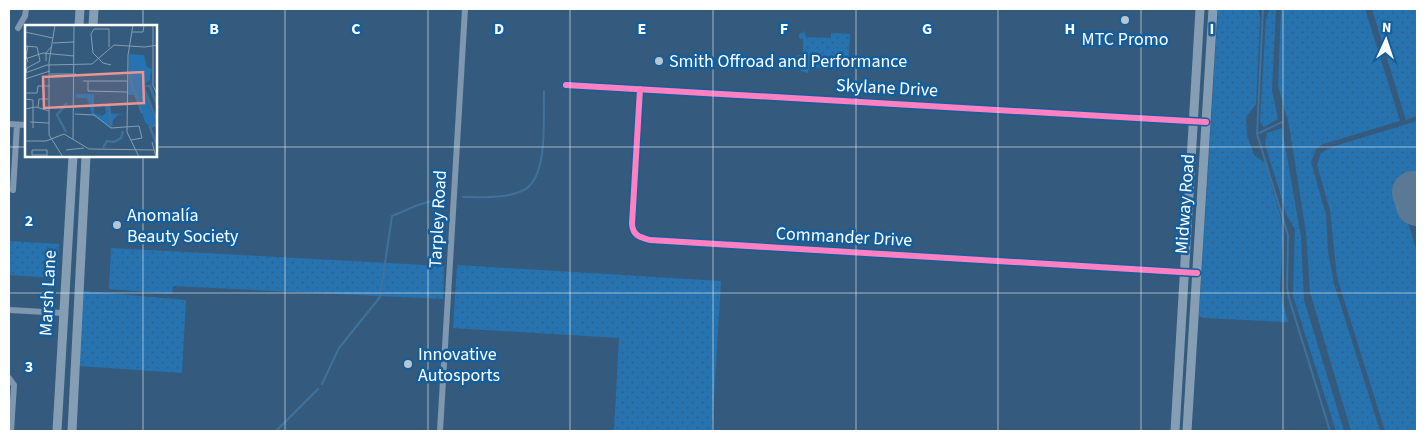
<svg xmlns="http://www.w3.org/2000/svg" width="1426" height="440" font-family="'Source Sans 3',sans-serif">
	<defs>
		<pattern id="grass-dots" width="8" height="8" patternUnits="userSpaceOnUse" patternTransform="scale(1.25)"><rect width="8" height="8" fill="#2673b1"/><path d="M2 2h.1M6 6h.1" fill="none" stroke="#3b5e79" stroke-width="1.8" stroke-linecap="round"/></pattern>
	</defs>
	<rect width="100%" height="100%" fill="#345b7d"/>
	<path fill="url(#grass-dots)" d="M1218,9h40l2,9 -4,86 -10,13 1,18 7,20 11,8 16,55 2,19 -3,53 8,32 -84,-4 -5,-2z
		M1270,9h6l-4,81 6,29 -14,8 -4,-5 6,-104z
		M1281,9h84l35,112 -77,23 -7,5 -5,13 15,53 2,37 6,32 46,147h-29l-41,-139 -4,-60 -17,-107 -11,-39z
		M1372,9h45v107l-11,4z
		M804,31l2,6 25,1v-5l19,1 -2,35 -39,-1 -1,5 -7,-2 -4,-16h6v-16l-4,-1v-4z
		M1417,121v69l-17,6 17,56v179h-32l-48,-154 -7,-67 -13,-45 4,-12 11,-6z
		M1282,128l19,109 3,63 40,131h-8l-43,-135 2,-67 -8,-13 -22,-72 2,-11z
		M9,241l50,3 -2,34 -48,-3z
		M111,248l333,18 -1,33 -270,-13 -1,8 -63,-5z
		M457,265l264,16 -9,150h-98l5,-93 -166,-10z
		M83,291l103,9 -4,73 -103,-7z"/>
	<g fill="none" stroke-linecap="round" stroke-linejoin="round">
		<path stroke="#3f719c" stroke-width="2" d="M1263,9l-6,125 31,101 -1,53 2,10 41,133
			M1257,134l25,-12
			M463,197c19,0 43,2 61,-7 25,-14 19,-73 20,-99
			M322,384l17,-36 41,-51 12,-81 26,-11 24,-7
			M276,431l42,-42"/>
		<path stroke="#5a7995" stroke-width="42" d="M1413,192l4,13"/>
		<path stroke="#7f97af" stroke-width="6" d="M18,28l7,-12 1,-7
			M566,85l640,37
			M640,89l-8,135c1,12 8,13 18,16l547,33
			M9,124l17,1
			M13,190l4,-65
			M9,310l54,3
			M9,378l5,7 -3,46
			M440,431l25,-422"/>
		<path stroke="#869eb3" stroke-width="9" d="M79,26l1,-17
			M93,26l1,-17
			M57,431l16,-275
			M72,431l14,-275
			M1175,431l25,-422
			M1187,431l26,-422"/>
		<g stroke="#155e9c" stroke-width="9">
			<path id="cycleway" d="M566,85l640,37
				M640,89l-8,135c1,12 8,13 18,16l547,33"/>
		</g>
		<use href="#cycleway" stroke="#ff80c0" stroke-width="6"/>
	</g>
	<path fill="none" stroke="#fff" stroke-width="1" stroke-opacity="0.55" d="M143,9v17M285,9v422M428,9v422M570,9v422M713,9v422M856,9v422M998,9v422M1141,9v422M1283,9v422M9,147h17M156,147h1261M143,156v275M9,293h1408"/>
	<g fill="#b8c6d2" stroke="#155e9c" stroke-width="2">
		<circle cx="1125" cy="20" r="5"/>
		<circle cx="659" cy="61" r="5"/>
		<circle cx="117" cy="225" r="5"/>
		<circle cx="408" cy="364" r="5"/>
	</g>
	<g text-anchor="middle" dominant-baseline="central" stroke-width="5" stroke-linejoin="round" paint-order="stroke">
		<g font-size="18" fill="#fff" stroke="#155e9c" text-anchor="start">
			<text x="1125" y="39" text-anchor="middle">MTC Promo</text>
			<text x="669" y="61">Smith Offroad and Performance</text>
			<text x="127" y="215">Anomalía<tspan x="127" dy="21">Beauty Society</tspan></text>
			<text x="418" y="354">Innovative<tspan x="418" dy="21">Autosports</tspan></text>
		</g>
		<g font-size="18" fill="#fff" stroke="#155e9c">
			<text transform="translate(887 88) rotate(3)">Skylane Drive</text>
			<text transform="translate(1185 204) rotate(-86)">Midway Road</text>
			<text transform="translate(438 219) rotate(-87)">Tarpley Road</text>
			<text transform="translate(844 237) rotate(3)">Commander Drive</text>
			<text transform="translate(48 293) rotate(-87)">Marsh Lane</text>
		</g>
	</g>
	<g transform="translate(25 25)">
		<rect width="132" height="132" fill="#345b7d"/>
		<path d="M104,29l15,1 3,12 5,2 -2,8 7,29 -7,-26 -8,6 14,38 -7,2 -4,-4 -11,-34v7h-6zM51,69h18v19l8,3 4,-3 -1,-7h4l1,20v-13l15,2h-7l-5,5 -1,8 -20,-14 -5,-16h-11z" fill="#2673b1"/>
		<path fill="none" stroke="#3f719c" stroke-width="2.5" d="M106,46v11l11,31M118,60l15,40M118,61h7l8,22M84,81l2,19M133,99l-8,3 8,21M41,107l-9,-17 10,-12M78,123l4,-7 7,1 7,-4 2,-7"/>
		<path fill="none" stroke="#859db1" stroke-width="1" d="M30,0l-6,37v73l14,22M108,0l-5,30 -1,77 12,25M128,0v60l5,12M0,7l28,6M107,7h11l1,-7M28,18l21,-1M0,21l12,1 3,14 -13,7 -1,5M3,21l-2,10 2,6M84,22v-18h-15l-3,5 2,19 10,10 8,2M0,34l18,-6 31,3M21,36v-8l6,-7M0,48l22,-8 45,-1 22,-19 31,2 13,-2M25,49h26M0,54l25,-8M58,56h45M63,56v10l39,1M0,68h12l1,-7h12M0,74l8,1v28M13,82l1,-8h9M0,84l11,-2 13,4M50,89l19,1 17,13 28,-2 3,12 -11,2M5,97l19,1M48,114l1,-114M0,116h21l18,-7 25,15 65,1M127,117l4,15M41,125l18,-2M22,130h-15v-5h15v7"/>
		<path fill="#ea9494" fill-opacity="0.15" stroke="#ea9494" stroke-width="2.5" d="M118,47l1,31 -100,5 -1,-31z"/>
		<rect width="132" height="132" fill="none" stroke="#fff" stroke-width="2.5"/>
	</g>
	<g font-size="16" text-anchor="middle" font-weight="bold" fill="#fff" stroke="#155e9c" stroke-width="5" stroke-linejoin="round" paint-order="stroke">
		<text x="214" y="34">B</text>
		<text x="356" y="34">C</text>
		<text x="499" y="34">D</text>
		<text x="642" y="34">E</text>
		<text x="784" y="34">F</text>
		<text x="927" y="34">G</text>
		<text x="1070" y="34">H</text>
		<text x="1212" y="34">I</text>
		<text x="29" y="226">2</text>
		<text x="29" y="372">3</text>
	</g>
	<rect width="1426" height="440" fill="none" stroke="#ffffff" stroke-width="20"/>
	<g transform="translate(1386 40) rotate(3)" stroke="#155e9c" stroke-width="4" paint-order="stroke">
	<path d="M0-4L9 19L0 12L-9 19Z" fill="#ffffff"/>
	<text y="-8" font-size="14" font-weight="bold" text-anchor="middle" fill="#ffffff">N</text>
	</g>
</svg>
